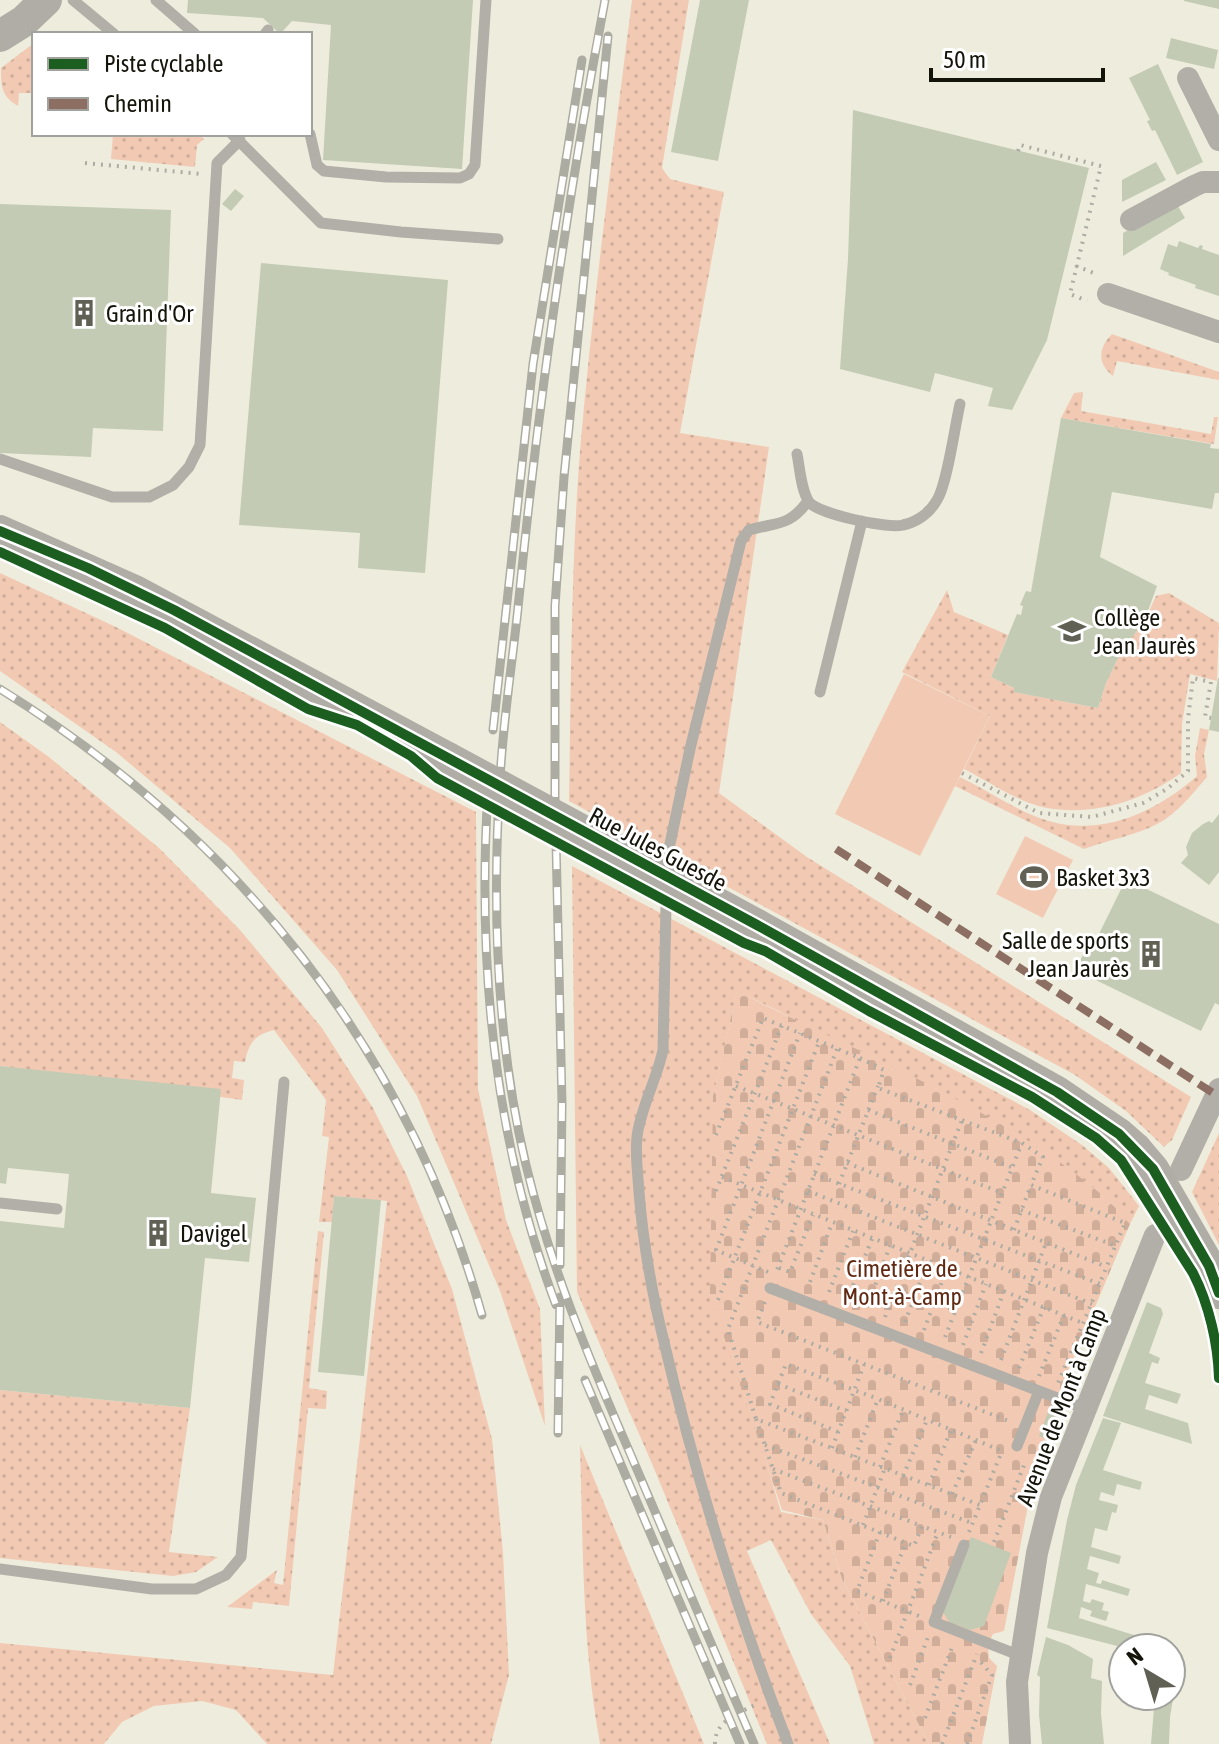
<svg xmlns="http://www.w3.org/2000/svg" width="1219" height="1744" font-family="'Asap Condensed',sans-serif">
	<defs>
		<pattern id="grass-dots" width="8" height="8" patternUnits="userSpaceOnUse" patternTransform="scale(2)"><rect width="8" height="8" fill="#f2cab4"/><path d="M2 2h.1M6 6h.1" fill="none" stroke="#cfad99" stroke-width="1.8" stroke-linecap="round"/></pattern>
		<pattern id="cemetery-stones" width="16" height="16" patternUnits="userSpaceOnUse" patternTransform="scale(2)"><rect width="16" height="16" fill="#f2cab4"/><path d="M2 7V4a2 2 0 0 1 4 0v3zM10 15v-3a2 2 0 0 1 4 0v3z" fill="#cfad99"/></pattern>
	</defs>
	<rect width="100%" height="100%" fill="#eeeddd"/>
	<path fill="url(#grass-dots)" d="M632,0h57l-27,168 8,11 54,13 -44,241 89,14 -50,346 88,64 384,240 -19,43 -8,7 -38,-36 -51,-36 -506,-274c2,-116 2,-234 11,-350 13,-151 33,-301 52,-451z
		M34,43v50h-15l-1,13c-17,-10 -17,-20 -17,-38z
		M113,134h86l5,5 -7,6 -2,22 -84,-8z
		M1112,334l107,38v8l-102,-19 -4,15c-16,-12 -15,-28 -1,-42z
		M1083,392l-2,19 130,23 3,-17h4l-4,27 -153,-26 13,-25z
		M0,573l116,54 360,185 2,277 28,131 34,89 5,117 -45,-135 -83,-195 -80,-126 -107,-122 -114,-96 -116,-81z
		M947,590l7,22 54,23 -17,42 23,11 1,4 83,16 8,-25 16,-33 22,-28 12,-26 13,-3 50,30 -2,58 -27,-7 -8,50 -1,49c-39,28 -86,43 -134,35 -28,-5 -57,-26 -83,-39l26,-53 -88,-44z
		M0,722l49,35 110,91 81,82 82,98 51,80 34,68 45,113 40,150 11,114 6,122 -18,69h-224l-31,-34 -34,-9 -48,5 -32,16 -18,22h-104v-101l333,32 54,-474 -53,-5 -2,26h-13l10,-85 -7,-1 4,-36 -52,-70c-19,5 -25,12 -29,32l-11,-1 -2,17 12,2 -2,20 -242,-34z
		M1200,728l9,2 -5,24 3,23c-12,14 -25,30 -40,41 -23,16 -56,21 -83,31l-129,-63 5,-9c27,13 60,36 89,44 55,16 108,-10 148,-45l-2,-20z
		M572,866l458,244 52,35 27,23 30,38 -9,18c-84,-86 -188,-132 -295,-183 -32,-16 -65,-36 -98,-49l-24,105 5,203 63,212 42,8 19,59 87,165h-55l-24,-78 -39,-52 -40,-74 -24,11 83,193h-63l-114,-278 -76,-174z
		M1219,1133v112l-27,-53z
		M318,1231l6,1 -15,156 18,3 -1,18 -18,-1 -19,198 -36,-4 -1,7 -25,-2 50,-37 -3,13 9,2z
		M0,1390l190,18 -21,144 49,5 -22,15 -23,4 -173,-18z
		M580,1445l124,299h-104c-18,-98 -17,-200 -20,-299z"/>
	<path fill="url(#cemetery-stones)" d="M737,991c121,62 252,112 358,198 13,10 24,23 35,35l-70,166 -5,16 8,3 -31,76 -28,146 -11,3 -5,10 1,14 8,8 -15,78h-53l-87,-165 -19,-59 -41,-10 -72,-215 3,-199z"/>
	<path fill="#f2cab4" d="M904,674l86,42 -70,140 -85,-42z
		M1025,836l48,24 -30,58 -47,-24z"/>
	<path fill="#c3cbb4" d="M188,0h285l-11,169 -139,-9 8,-135 -39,-4 -12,13 -17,-16 -76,-5z
		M700,0h49l-31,161 -47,-9z
		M1184,0h35v9l-35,-8z
		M1171,38l47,12 -4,19 -48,-11z
		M1158,64l45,98 -26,13 -22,-45 -3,1 -5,-10 3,-1 -21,-42z
		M853,110l236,58 -42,172 -35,70 -24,-4 5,-18 -58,-15 -5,19 -90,-23 8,-110z
		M1156,162l10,18 -44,22v-22z
		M235,189l9,7 -13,15 -9,-7z
		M1175,201l10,17 -62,38v-23z
		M0,204l171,6 -8,221 -70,-3 -2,29 -91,-4z
		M1179,241l19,7 2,-3 3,1 -1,3 17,6v41l-24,-8 1,-3 -28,-10 1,-2 -9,-4 8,-25 9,3z
		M261,263l187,17 -23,293 -67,-5 2,-35 -121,-8z
		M1061,418l150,26 -1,4 9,1v44h-4l-3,16 -100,-17 -12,65 57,29 -13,36 -22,28 -16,33 -8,25 -84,-16v-4l-23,-11 26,-63 4,1 2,-9 -3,-1 6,-14 5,1z
		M1218,678h1v54l-10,-2z
		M1219,814v58l-10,13 -28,-22 7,-8 -2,-8 6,-14 11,-9 6,-3 3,2z
		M1126,879l93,45v81l-4,-2 -14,28 -126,-61 18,-34 4,2z
		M0,1066l221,23 -10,104 45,5 -7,64 -44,-4 -15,150 -190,-18v-169l64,7 5,-54 -61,-6 -2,16 -6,-1z
		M334,1196l47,4 -17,176 -46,-4z
		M1147,1302l14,6 2,6 -14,39 11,5 -2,6 -6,-2 -7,21 36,11 -4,10 -28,-9 -4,14 43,14 4,21 -89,-28z
		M1051,1404l12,5 -13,31 -11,-4z
		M1103,1418l18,5 -18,47 39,12 -2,8 -23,-6 -3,12 -13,-4 -2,8 19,5 -2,8 -4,-1 -5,19 -12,-3 -4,19 30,9 -2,8 -29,-8 -3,13 12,4 -3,10 5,1 1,-4 28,9 -2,7 -42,-12 -3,17 7,2 2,-4 12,4 -2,7 7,2 -3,9 -16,-5 2,-5 -11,-4 -2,11 71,22 -2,8h-23l-78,-20 20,-108 9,-35z
		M971,1537l40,16 -27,73 -14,4 -21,-8 -6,-10z
		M1046,1637l22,8 25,14 -2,19 11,3 -1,33 3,30h-62l-3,-29 1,-38 -3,-2z
		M1171,1692l3,1 -4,24 -1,27h-18l4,-48h16z"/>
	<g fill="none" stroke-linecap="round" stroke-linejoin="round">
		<path stroke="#adaba2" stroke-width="4" stroke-dasharray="2 6" stroke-linecap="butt" d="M1018,151l2,-6 81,21 -31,128 17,7
			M85,163l117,11
			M1076,266l20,8
			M962,773l77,40 53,4 51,-14 24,-14 21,-18v-52l5,-41 18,4 -6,35 6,1
			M837,1049l-109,280 28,90 224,86
			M860,1058l24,12 -6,18 144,55 21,14 -12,28 94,38 -67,160
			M736,1086l266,107
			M868,1110l143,57
			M716,1135l47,-117 97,40 -85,217
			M847,1163l260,104
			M814,1174l286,110
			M722,1177l363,147
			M839,1184l39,-98
			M716,1191l66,-166
			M808,1191l284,113
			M1021,1210l95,36
			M1014,1230l17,-45
			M779,1268l11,4 23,-57
			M768,1272l-52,-22 84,-217
			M810,1282l22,-59
			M829,1292l24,-61
			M718,1300l101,-258
			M847,1300l25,-61
			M765,1302l-8,20 254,100
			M867,1307l23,-61
			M885,1317l77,-197
			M905,1322l23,-61
			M924,1330l23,-62
			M945,1337l77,-194
			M963,1345l23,-61
			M981,1353l23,-62
			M1001,1360l45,-117
			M1019,1368l25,-61
			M1039,1376l25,-61
			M778,1384l68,27
			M756,1419l25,74 133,53 8,-20 29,11
			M838,1432l-68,-28 16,-40 92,35
			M765,1445l207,78
			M832,1448l32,-83
			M855,1457l23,-58 124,52
			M880,1467l23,-57
			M773,1469l149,57
			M903,1476l24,-56
			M929,1485l22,-55
			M952,1494l24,-54
			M863,1525l22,-57
			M880,1532l-23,59 62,25
			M969,1532l33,-81
			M994,1542l32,-82
			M883,1601l23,-59
			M890,1658l48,-126
			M910,1685l18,-48
			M925,1718l28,-73
			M715,1744c0,-24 24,-31 42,-40
			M942,1744l35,-90
			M967,1744l25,-69 -15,-17"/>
		<path stroke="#b2afa8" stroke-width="11" d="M73,0l41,34
			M156,0l39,34
			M265,34l3,-4
			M232,134l89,89 80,9 97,7
			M310,134l7,31 7,6 62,6 74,1 9,-4 6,-9 11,-165
			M797,454c3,15 4,36 12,48 9,12 79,27 94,23 14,-3 27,-12 34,-25 10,-15 18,-75 23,-96
			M0,459l112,38h37l24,-12 16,-18 11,-22 17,-282 23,-23
			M820,692l42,-171
			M0,1203l57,6
			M770,1288l316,121
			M1017,1446l22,-55
			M964,1545l-30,77 87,34
			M0,1569l152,20h44l30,-14 15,-18 43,-475
			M788,1744c-50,-131 -92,-265 -124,-402 -12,-49 -21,-99 -25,-150 -1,-17 -4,-37 -2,-55 3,-28 20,-58 26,-87l4,-192 23,-109 51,-208 8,-11c28,-8 40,-3 59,-29"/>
		<path stroke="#b2afa8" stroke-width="22" d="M1188,78l31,62
			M1131,220l63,-34 9,-4h16
			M1108,294l111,38
			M1181,1170l38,-81
			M1020,1744l-3,-62 20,-129 14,-56 104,-262"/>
		<path stroke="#b0ada6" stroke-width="32" d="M0,36l24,-15 22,-21
			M0,531l135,60 313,167
			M757,925l300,167 62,42 17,15
			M1209,1266l10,27"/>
		<g stroke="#adaca2" stroke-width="9">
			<path id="rail" d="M605,0c-38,201 -67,404 -87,608 -6,57 -15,114 -18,171 -8,128 -4,260 26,386 24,100 63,194 104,288 41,97 83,194 124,291
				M0,689c236,146 406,357 482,626
				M493,730l40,-366 49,-304
				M488,790c-11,176 6,350 68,515
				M560,1265l2,-162 -7,-305v-192l9,-129 44,-441
				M585,1380l155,364
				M558,1433l2,-136"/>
		</g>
		<use href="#rail" stroke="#fff" stroke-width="6" stroke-dasharray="18" stroke-linecap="butt"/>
		<path stroke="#b0ada6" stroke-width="32" d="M448,758l309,167
			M1136,1149l17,20 56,97"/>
		<path stroke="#8d6e63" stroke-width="8" stroke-dasharray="16 8" stroke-linecap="butt" d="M836,849l380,246"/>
		<g stroke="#fff" stroke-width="15">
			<path id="cycleway" d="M0,531l88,37 86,42 583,315 300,167 62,42 34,35 56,97 10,27
				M0,552l165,76 143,81 49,16 54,31 26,22 307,165 21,8 104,60 163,86 64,41 25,22 72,113c16,31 25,71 26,105"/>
		</g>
		<use href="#cycleway" stroke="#1b5e20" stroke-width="10"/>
	</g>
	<defs>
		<g id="building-bare" transform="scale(2.16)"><path d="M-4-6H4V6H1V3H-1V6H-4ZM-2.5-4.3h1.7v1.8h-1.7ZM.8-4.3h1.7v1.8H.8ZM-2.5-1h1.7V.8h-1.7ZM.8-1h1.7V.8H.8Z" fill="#616054" stroke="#fff" stroke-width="2.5" paint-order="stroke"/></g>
		<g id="school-bare" transform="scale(2.16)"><path d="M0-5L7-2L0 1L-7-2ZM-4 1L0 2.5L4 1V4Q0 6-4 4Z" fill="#616054" stroke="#fff" stroke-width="2.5" paint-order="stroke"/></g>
		<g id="stadium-bare" transform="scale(2.16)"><path d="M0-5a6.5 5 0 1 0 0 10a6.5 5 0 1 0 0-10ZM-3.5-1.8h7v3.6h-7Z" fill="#616054" stroke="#fff" stroke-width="2.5" paint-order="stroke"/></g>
	</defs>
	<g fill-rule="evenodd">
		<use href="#building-bare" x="84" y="313"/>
		<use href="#school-bare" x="1072" y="631"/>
		<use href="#stadium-bare" x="1034" y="877"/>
		<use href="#building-bare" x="1151" y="954"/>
		<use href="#building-bare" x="158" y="1233"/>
	</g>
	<g text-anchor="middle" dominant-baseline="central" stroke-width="6" stroke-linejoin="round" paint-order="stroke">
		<g font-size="24" fill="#15140a" stroke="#fff" text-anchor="start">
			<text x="106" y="313">Grain d'Or</text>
			<text x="1094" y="617">Collège<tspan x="1094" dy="28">Jean Jaurès</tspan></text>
			<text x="1056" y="877">Basket 3x3</text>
			<text x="1129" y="940" text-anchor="end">Salle de sports<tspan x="1129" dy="28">Jean Jaurès</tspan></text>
			<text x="180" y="1233">Davigel</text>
		</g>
		<g font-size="24" fill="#15140a" stroke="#fff">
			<text transform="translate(658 849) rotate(28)">Rue Jules Guesde</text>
			<text transform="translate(1061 1407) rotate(-69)">Avenue de Mont à Camp</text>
		</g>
		<g font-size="24" fill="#622912" stroke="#fff">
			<text x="902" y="1268">Cimetière de<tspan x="902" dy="28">Mont-à-Camp</tspan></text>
		</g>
	</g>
	<rect x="32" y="32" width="280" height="104" fill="#ffffff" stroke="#a1a19d" stroke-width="2"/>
	<rect x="48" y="58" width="40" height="12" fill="#1b5e20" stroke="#a1a19d" stroke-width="2"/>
	<text x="104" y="72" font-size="24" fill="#15140a">Piste cyclable</text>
	<rect x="48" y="98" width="40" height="12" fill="#8d6e63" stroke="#a1a19d" stroke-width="2"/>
	<text x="104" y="112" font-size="24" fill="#15140a">Chemin</text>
	<g transform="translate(1147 1672) rotate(322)"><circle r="38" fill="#ffffff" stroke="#a1a19d" stroke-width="2"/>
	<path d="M0-6L14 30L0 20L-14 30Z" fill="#616054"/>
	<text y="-12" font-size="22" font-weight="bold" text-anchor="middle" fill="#15140a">N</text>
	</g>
	<path d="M931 68v12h172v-12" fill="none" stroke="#15140a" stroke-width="4"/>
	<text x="943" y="68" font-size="24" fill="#15140a" stroke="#ffffff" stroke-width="6" paint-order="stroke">50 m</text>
</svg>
